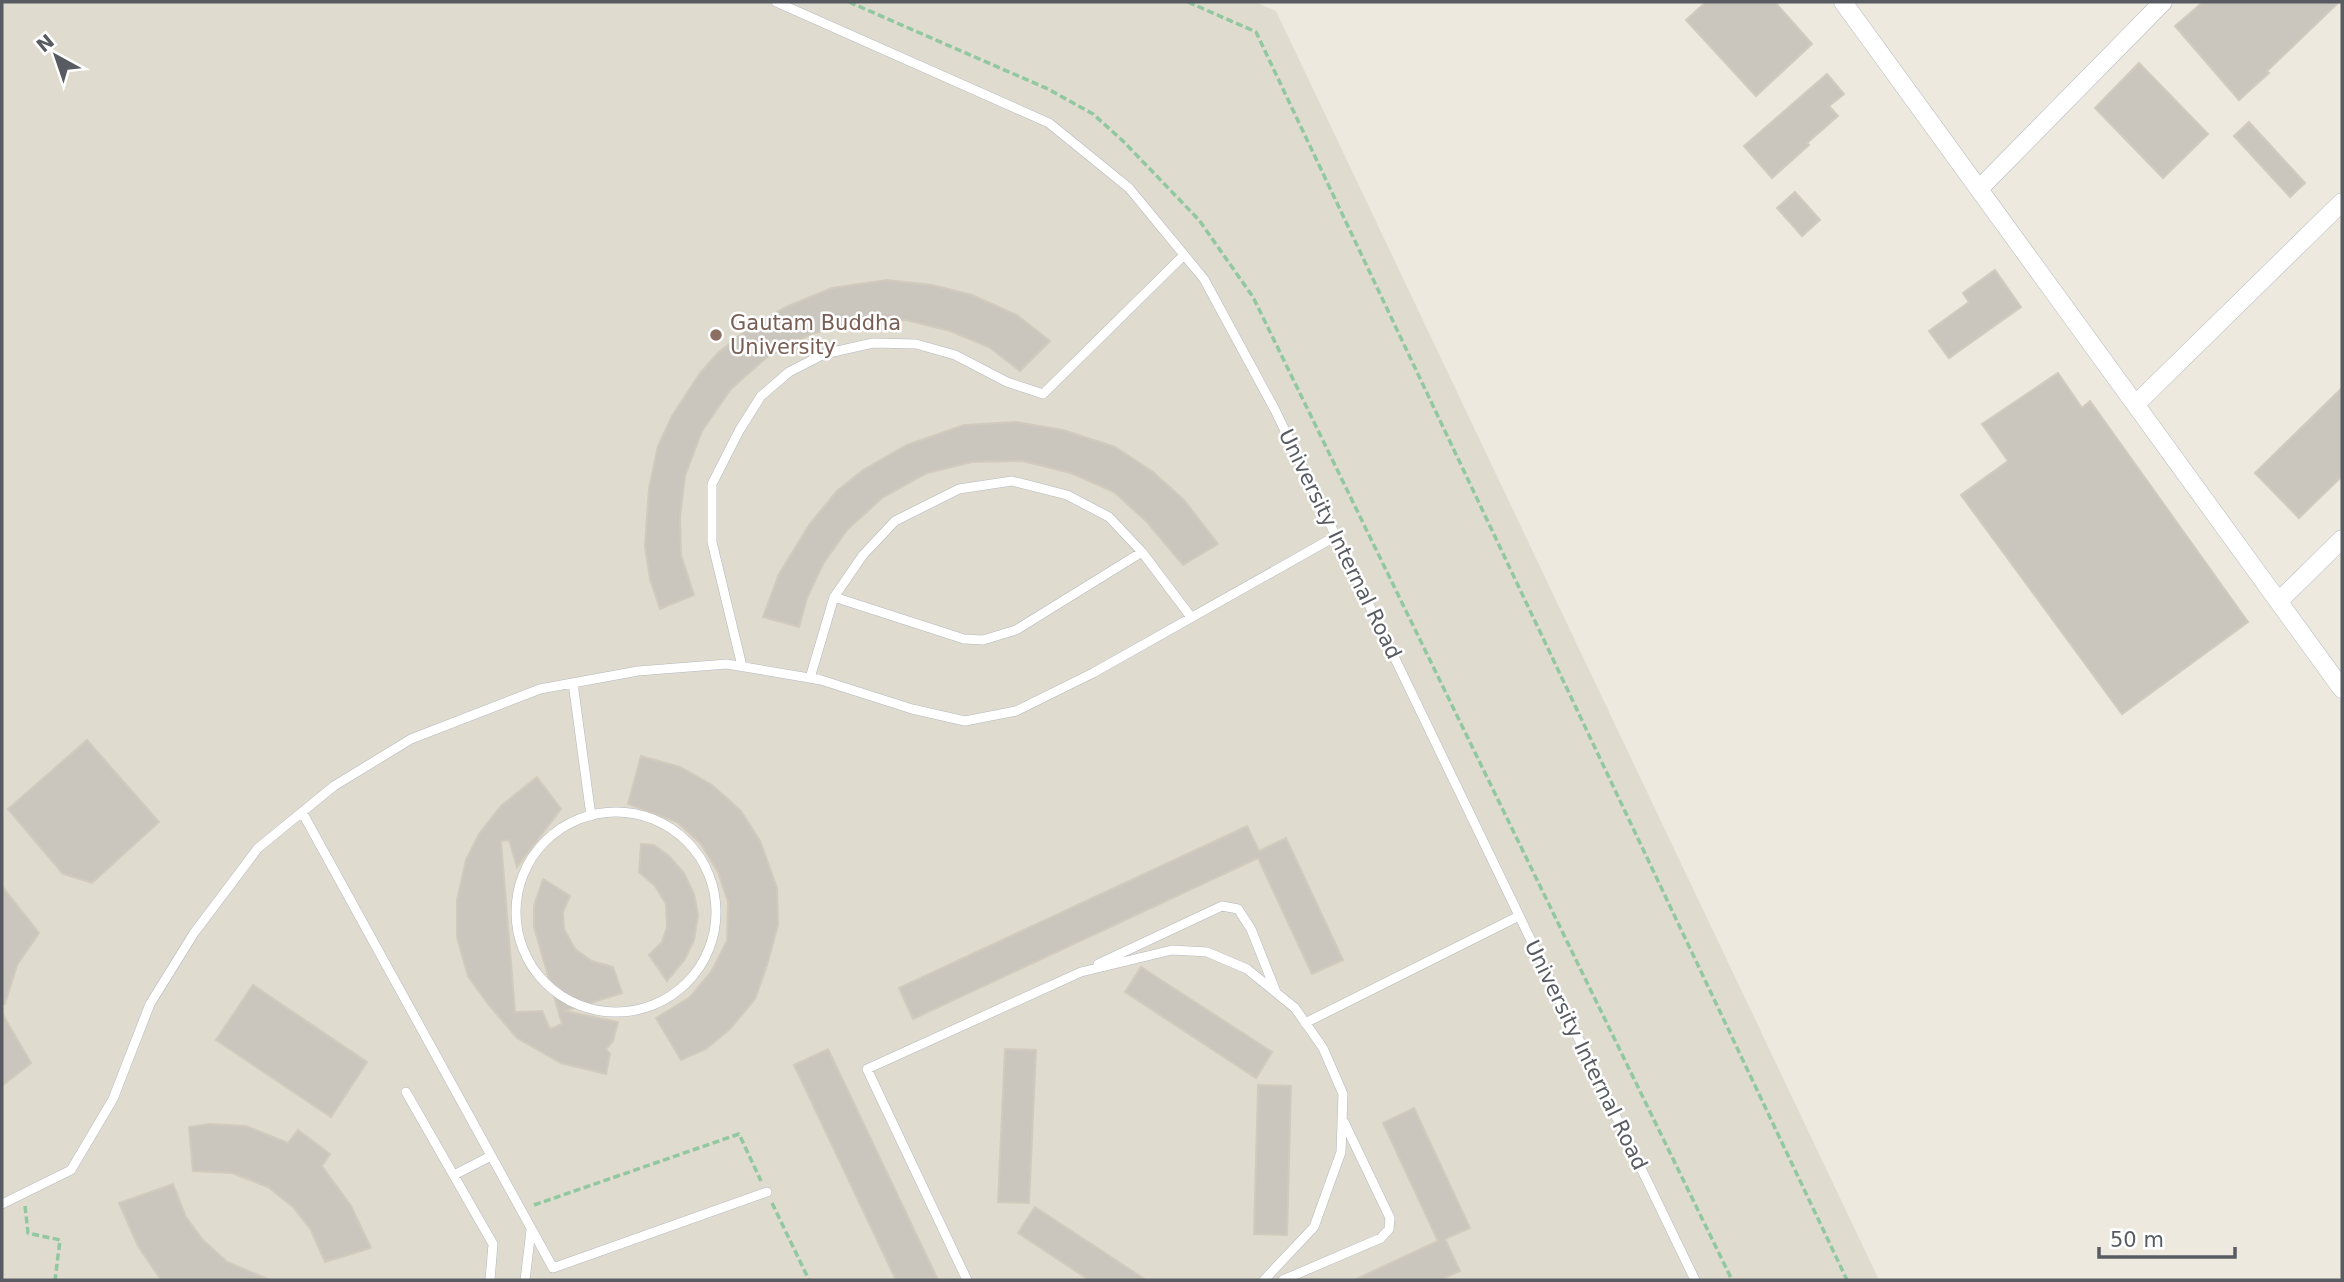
<svg xmlns="http://www.w3.org/2000/svg" width="2344" height="1282" font-family="'DejaVu Sans',sans-serif">
	<rect width="100%" height="100%" fill="#ede9df"/>
	<path fill="#dfdbcf" d="M2,2h1253l21,9 603,1269h-1877z"/>
	<path fill="#cac6be" stroke="#d2cbbd" stroke-width="2" d="M1706,2h69l37,42 -56,52 -70,-76z
		M2203,2h136l-72,69 2,2 -30,27 -64,-74z
		M2139,63l69,71 -45,44 -68,-70z
		M1827,74l17,20 -15,12 9,10 -31,27 2,2 -37,33 -28,-32z
		M2249,122l56,61 -15,14 -56,-61z
		M1795,192l25,28 -18,16 -25,-28z
		M1995,270l26,37 -72,51 -20,-27 40,-29 -6,-9z
		M887,280l45,5 40,10 45,20 33,26 -30,30 -31,-24 -39,-16 -44,-11 -47,3 -48,11 -45,24 -35,31 -29,42 -17,45 -5,41 1,38 13,40 -34,14 -10,-30 -5,-33 4,-57 9,-43 14,-30 28,-43 18,-20 26,-21 42,-25 46,-19z
		M2058,373l24,35 8,-7 158,221 -126,92 -161,-219 47,-34 -26,-37z
		M2342,388v88l-43,42 -44,-45z
		M1016,422l47,8 52,17 38,25 31,28 34,44 -35,21 -36,-43 -33,-30 -43,-19 -48,-12 -51,1 -45,11 -45,25 -35,32 -24,34 -16,34 -8,29 -36,-10 16,-43 30,-49 28,-34 26,-21 44,-25 57,-20z
		M87,740l72,82 -67,61 -29,-9 -55,-65z
		M641,756l39,11 32,18 29,26 19,30 17,47 1,37 -11,40 -12,34 -25,30 -24,20 -25,11 -25,-42 34,-21 21,-25 16,-31 1,-39 -10,-30 -17,-28 -24,-22 -49,-18z
		M537,777l24,32 -44,58 -8,-27 -8,1 14,171 27,-1 8,18 12,-5 -28,-97v-21l9,-27 27,17 -7,16 1,17 11,20 17,12 21,6 9,26 -57,18 53,11 -5,19 -7,8 4,5 -4,20 -45,-11 -44,-25 -29,-34 -20,-28 -11,-39v-37l9,-40 13,-26 22,-28z
		M1247,826l12,25 27,-13 57,122 -31,14 -54,-116 -345,161 -14,-31z
		M641,844l13,1 15,11 15,17 10,21 4,21 -4,25 -9,19 -18,22 -18,-26 13,-13 5,-15 -1,-23 -11,-18 -16,-14z
		M2,886l37,47 -22,32 -12,39h-3z
		M1141,967l131,85 -16,26 -131,-86z
		M253,985l114,77 -36,55 -115,-77z
		M2,1013l29,50 -29,23z
		M828,1049l110,231h-42l-102,-215z
		M1005,1049l31,1 -7,153 -31,-1z
		M1258,1085l33,1 -4,149 -33,-1z
		M1414,1108l56,120 -25,11 15,32 -20,9h-86l84,-39 -55,-118z
		M209,1124l37,2 42,17 10,-13 32,24 -8,12 29,40 20,42 -46,14 -14,-32 -18,-23 -25,-20 -36,-14 -39,-2 -4,-44z
		M173,1184l13,33 17,23 24,22 43,18h-109l-23,-34 -19,-43z
		M1035,1207l111,73h-57l-71,-47z"/>
	<g fill="none" stroke-linecap="round" stroke-linejoin="round">
		<g stroke="#b5b8bd" stroke-width="10">
			<path id="service" d="M776,2l273,121 80,65 75,91 71,131 420,870
				M834,597l130,42 19,1 33,-10 126,-78
				M742,666l-30,-124v-58l27,-53 22,-35 28,-24 35,-18 49,-11 43,1 39,11 52,27 36,12 141,-139
				M810,678l24,-81 29,-42 32,-34 64,-32 53,-8 55,14 42,22 33,35 49,65
				M573,683l18,133
				M516 912a100 100 0 1 1 200 0a100 100 0 1 1-200 0Z
				M302,812l251,456 214,-76
				M1098,964l124,-58 16,3 13,20 25,63
				M1305,1023l214,-107
				M406,1092l87,152 -3,36
				M454,1175l37,-19
				M2,1204l69,-34 42,-71 37,-95 44,-71 64,-85 76,-62 77,-47 129,-50 98,-18 89,-7 94,16 91,29 53,12 51,-10 77,-38 243,-137
				M525,1280l6,-50
				M967,1280l-100,-211 214,-97 91,-22 35,2 40,17 48,39 28,40 20,46 -2,58 -27,75 -50,53
				M1283,1280l98,-42 8,-9 1,-11 -46,-96"/>
		</g>
		<g stroke="#b5b8bd" stroke-width="19">
			<path id="minor" d="M1843,2l499,687
				M1979,189l184,-187
				M2136,404l206,-202
				M2279,601l63,-62"/>
		</g>
		<path stroke="#91c89f" stroke-width="3.5" stroke-dasharray="7 3.5" stroke-linecap="butt" d="M849,2l199,87 45,25 30,27 76,79 54,77 479,983
			M1188,2l68,30 591,1248
			M772,1203l37,77
			M534,1205l205,-71 22,47
			M25,1206l3,27 32,7 -5,40"/>
		<use href="#service" stroke="#fff" stroke-width="9"/>
		<use href="#minor" stroke="#fff" stroke-width="18"/>
	</g>
	<circle fill="#8d6e63" stroke="#fff" stroke-width="2.5" cx="716" cy="335" r="7"/>
	<g text-anchor="middle" dominant-baseline="central" stroke-width="5" stroke-linejoin="round" paint-order="stroke">
		<g font-size="21" fill="#785e54" stroke="#fff" text-anchor="start">
			<text x="730" y="323">Gautam Buddha<tspan x="730" dy="24">University</tspan></text>
		</g>
		<g font-size="21" fill="#585c62" stroke="#fff">
			<text transform="translate(1340 544) rotate(64)">University Internal Road</text>
			<text transform="translate(1586 1055) rotate(64)">University Internal Road</text>
		</g>
	</g>
	<rect width="2344" height="1282" fill="none" stroke="#585c62" stroke-width="7"/>
	<g transform="translate(56 56) rotate(320)" stroke="#ffffff" stroke-width="5" paint-order="stroke">
	<path d="M0-5L12 26L0 18L-12 26Z" fill="#585c62"/>
	<text y="-10" font-size="19" font-weight="bold" text-anchor="middle" fill="#585c62">N</text>
	</g>
	<path d="M2099 1247v10h136v-10" fill="none" stroke="#585c62" stroke-width="3.5"/>
	<text x="2110" y="1247" font-size="21" fill="#585c62" stroke="#ffffff" stroke-width="5" paint-order="stroke">50 m</text>
</svg>
